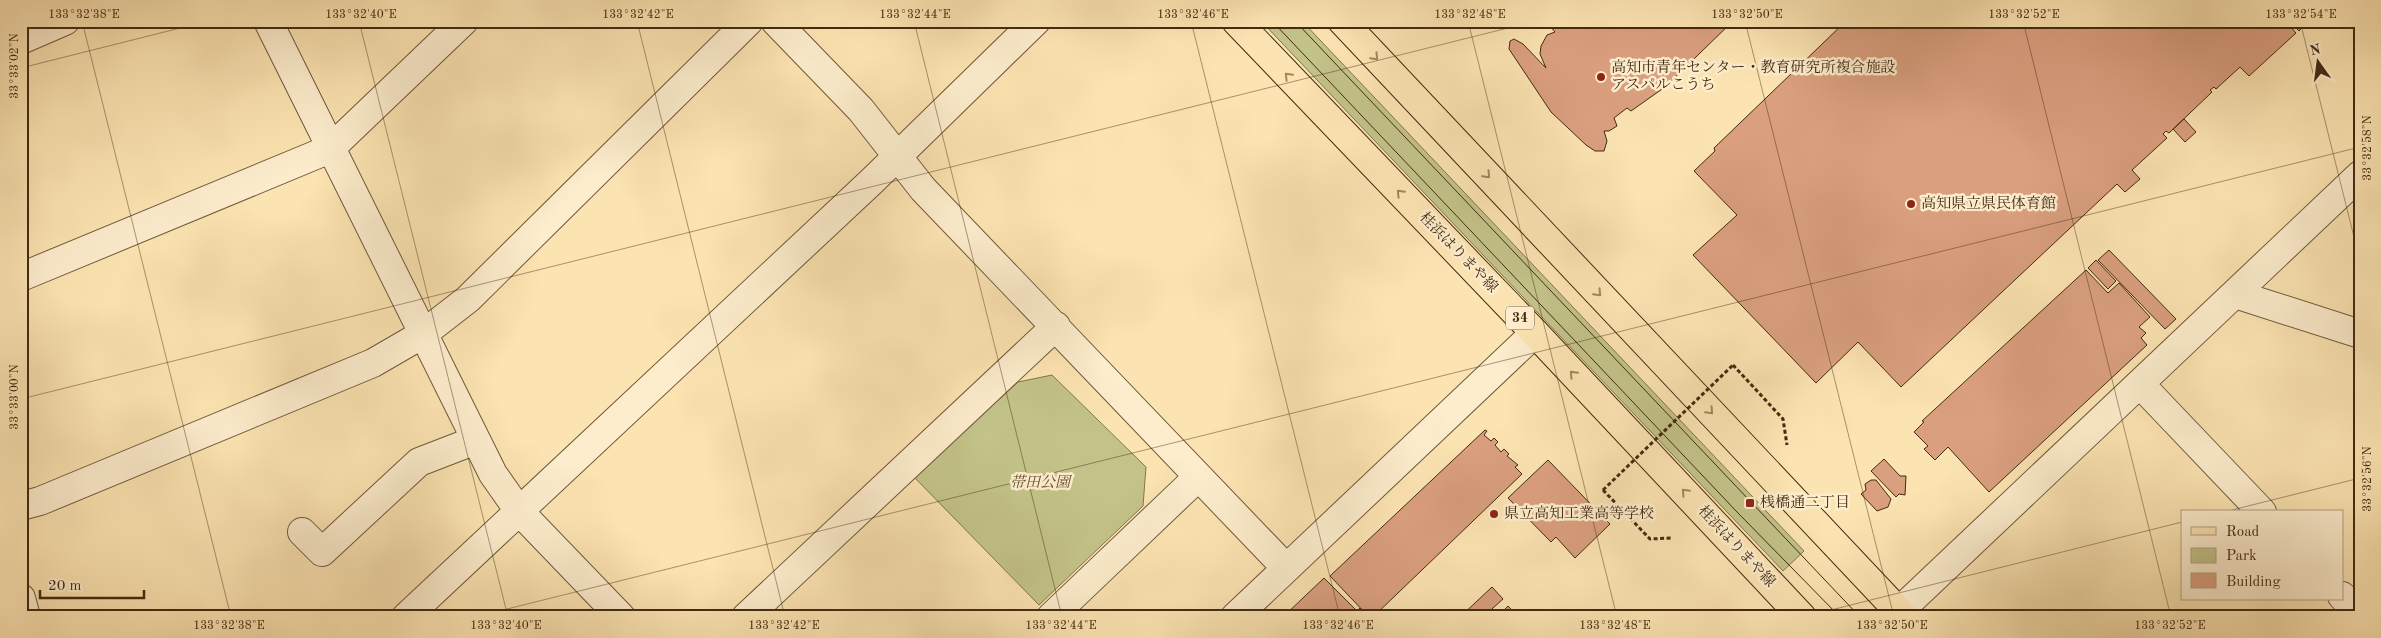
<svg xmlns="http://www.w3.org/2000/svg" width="2381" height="638" font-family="'Old Standard TT','Noto Serif JP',serif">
	<rect width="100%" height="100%" fill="#fce4b2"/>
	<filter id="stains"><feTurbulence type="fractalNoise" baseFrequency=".004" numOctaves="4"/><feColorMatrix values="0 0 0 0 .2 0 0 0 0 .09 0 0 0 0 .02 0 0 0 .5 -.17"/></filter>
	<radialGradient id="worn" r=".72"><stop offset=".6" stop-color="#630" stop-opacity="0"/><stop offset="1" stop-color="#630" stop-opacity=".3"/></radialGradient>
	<path fill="#c3c389" stroke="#83764d" d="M1261,21h41l502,530 -21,20z
		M1052,375l94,92 -3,39 -104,99 -126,-129 105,-94z"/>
	<path fill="#da9f7f" stroke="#432a11" d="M1552,21h181l-68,66 -34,24 -4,-3 -13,10 3,8 -8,5h-5l3,10 -3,10h-9l-9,-6 -35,-33 -42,-63 1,-8 4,-2 9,5 23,24 -6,-14 1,-8 6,-11 8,-3 -6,-7z
		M1846,21h443l-2,2 9,10 -47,43 -9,-9 -24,22 -2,-2 -4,3 2,2 -43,41 -3,-2 -3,3 4,4 -35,32 8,9 -15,13 -8,-8 -216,203 -43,-45 -42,41 -123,-128 44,-40 -43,-44 21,-20 -1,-3z
		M2289,21h19l-9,10z
		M2184,119l12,13 -11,10 -12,-13z
		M2109,250l67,69 -11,10 -67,-69z
		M2096,260l20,21 -8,8 -20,-21z
		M2086,270l22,23 11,-10 31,34 -11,10 7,6 -5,5 6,7 -158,147 -41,-45 -13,13 -11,-11 4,-3 -14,-14 10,-10 -2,-1z
		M1485,430l2,1 -3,4 7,6 3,-3 4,4 -3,3 6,7 3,-3 5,5 -2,2 11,9 -3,2 7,7 -149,143h-4l-39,-41z
		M1884,459l16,17h6l-1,19 -6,-1 -3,3 -25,-26z
		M1548,460l62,64 -35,34 -19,-21 -5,5 -43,-44z
		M1871,480h5l15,19 -3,8 -11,4 -16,-17 5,-4 -1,-6z
		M1324,578l33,33 3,-3 9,9h-86z
		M1492,587l11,12 -20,18h-23z
		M1508,606l10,11h-21z"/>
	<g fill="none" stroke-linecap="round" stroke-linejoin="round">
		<g stroke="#715839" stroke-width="30">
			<path id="minor" d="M268,21l225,453 26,37 102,106
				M775,21l86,89 62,79 363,379
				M21,40l44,-19
				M21,277l309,-128 134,-128
				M2235,294l125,40
				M2140,384l122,128
				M21,506l19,-5 333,-138 50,-29 45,-35 281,-278
				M302,532l20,20 97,-90 57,-22
				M2342,596l18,19
				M21,598l5,19
				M406,617l466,-436 164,-160
				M746,617l310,-291
				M1051,617l147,-140
				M1235,617l300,-284
				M1893,617l467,-442"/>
		</g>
		<g stroke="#432a11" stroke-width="30">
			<path id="major" d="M1236,21l299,312 267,284
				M1342,21l562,596"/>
		</g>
		<path stroke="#432a11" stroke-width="3" stroke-dasharray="4 2.5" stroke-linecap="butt" d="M1733,365l50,54 4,26
			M1603,490l47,49 21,-1"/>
		<use href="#minor" stroke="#fdedcd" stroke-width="28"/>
		<use href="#major" stroke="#fce4b2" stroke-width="28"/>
		<path stroke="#432a11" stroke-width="1" d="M1272,21l466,492 102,104
			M1295,21l565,596"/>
		<path stroke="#432a11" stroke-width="3" stroke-dasharray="4 2.5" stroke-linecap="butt" d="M1603,490l130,-125"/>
	</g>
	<defs><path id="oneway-chevron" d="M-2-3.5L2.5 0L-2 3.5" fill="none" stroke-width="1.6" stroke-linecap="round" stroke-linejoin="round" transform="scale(1.25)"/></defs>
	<g stroke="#a08762">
		<use href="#oneway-chevron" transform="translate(1375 57) rotate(47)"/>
		<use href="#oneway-chevron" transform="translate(1288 76) rotate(-134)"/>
		<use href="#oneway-chevron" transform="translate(1487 175) rotate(47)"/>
		<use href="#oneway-chevron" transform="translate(1400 193) rotate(-134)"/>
		<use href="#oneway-chevron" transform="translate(1598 293) rotate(47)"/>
		<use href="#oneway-chevron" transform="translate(1573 374) rotate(-133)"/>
		<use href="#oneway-chevron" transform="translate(1710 411) rotate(47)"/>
		<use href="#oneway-chevron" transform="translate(1685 492) rotate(-133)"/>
	</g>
	<path fill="none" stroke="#432a11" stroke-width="1" stroke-opacity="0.45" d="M82,21l149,596M359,21l149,596M637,21l148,596M914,21l148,596M1191,21l149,596M1468,21l149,596M1745,21l149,596M2023,21l148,596M2300,21l60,240M21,68l187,-47M21,399l1515,-378M2224,512l136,-34M475,617l1885,-470M1803,617l379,-95"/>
	<g fill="#8f2418" stroke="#fdedcd" stroke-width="2">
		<circle cx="1601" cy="77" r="5"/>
		<circle cx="1911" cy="204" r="5"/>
		<rect x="1745" y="498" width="10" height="10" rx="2.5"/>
		<circle cx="1494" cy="514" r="5"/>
	</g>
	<g text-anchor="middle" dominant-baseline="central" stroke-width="5" stroke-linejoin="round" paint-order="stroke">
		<rect fill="#fdedcd" stroke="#7b6449" stroke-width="1" x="1506" y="306.5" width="28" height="23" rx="4"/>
		<g font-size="14" font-weight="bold" fill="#432a11">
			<text x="1520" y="318">34</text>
		</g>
		<g font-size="15" fill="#432a11" stroke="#fdedcd" text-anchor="start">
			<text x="1611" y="68">高知市青年センター・教育研究所複合施設<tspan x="1611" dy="17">アスパルこうち</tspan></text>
			<text x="1921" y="204">高知県立県民体育館</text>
			<text x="1760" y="503">桟橋通二丁目</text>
			<text x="1504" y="514">県立高知工業高等学校</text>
		</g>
		<g font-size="15" fill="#432a11" stroke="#fdedcd">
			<text transform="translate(1458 253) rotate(46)">桂浜はりまや線</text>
			<text transform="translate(1736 547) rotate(47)">桂浜はりまや線</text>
		</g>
		<g font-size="15" font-style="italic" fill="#63502f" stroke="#fdedcd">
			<text x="1040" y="483">帯田公園</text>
		</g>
	</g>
	<rect width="2381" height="638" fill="none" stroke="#fce4b2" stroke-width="55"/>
	<rect x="2181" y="510" width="162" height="90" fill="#fdedcd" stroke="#b39f82"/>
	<rect x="2191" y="527" width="25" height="8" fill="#fce4b2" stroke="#b39f82"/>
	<text x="2226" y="536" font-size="15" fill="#432a11">Road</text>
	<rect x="2191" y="548" width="25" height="15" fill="#c3c389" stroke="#b39f82"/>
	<text x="2226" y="560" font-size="15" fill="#432a11">Park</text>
	<rect x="2191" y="573" width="25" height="15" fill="#da9f7f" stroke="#b39f82"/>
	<text x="2226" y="586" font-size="15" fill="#432a11">Building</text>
	<g transform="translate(2318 62) rotate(346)" stroke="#fdedcd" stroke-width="4" paint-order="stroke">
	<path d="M0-4L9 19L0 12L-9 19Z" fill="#432a11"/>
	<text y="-8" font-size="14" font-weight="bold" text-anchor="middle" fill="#432a11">N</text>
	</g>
	<path d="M40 590v8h104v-8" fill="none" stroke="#432a11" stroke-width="2.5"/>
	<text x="48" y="590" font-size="15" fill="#432a11" stroke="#fdedcd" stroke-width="4" paint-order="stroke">20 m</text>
	<rect x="28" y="28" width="2326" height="582" fill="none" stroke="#432a11" stroke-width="2"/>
	<g font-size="12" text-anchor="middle" fill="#432a11">
		<text x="84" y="18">133°32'38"E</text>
		<text x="361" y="18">133°32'40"E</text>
		<text x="638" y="18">133°32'42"E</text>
		<text x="915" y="18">133°32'44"E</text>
		<text x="1193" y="18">133°32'46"E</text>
		<text x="1470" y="18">133°32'48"E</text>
		<text x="1747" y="18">133°32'50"E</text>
		<text x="2024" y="18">133°32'52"E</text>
		<text x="2301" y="18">133°32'54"E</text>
		<text transform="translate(14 66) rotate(-90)" y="4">33°33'02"N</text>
		<text transform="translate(2367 148) rotate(-90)" y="4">33°32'58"N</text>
		<text transform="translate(14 397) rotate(-90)" y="4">33°33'00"N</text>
		<text transform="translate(2367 479) rotate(-90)" y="4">33°32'56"N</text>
		<text x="229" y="629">133°32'38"E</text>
		<text x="506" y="629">133°32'40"E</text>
		<text x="784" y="629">133°32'42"E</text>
		<text x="1061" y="629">133°32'44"E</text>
		<text x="1338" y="629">133°32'46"E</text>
		<text x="1615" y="629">133°32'48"E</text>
		<text x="1892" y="629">133°32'50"E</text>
		<text x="2170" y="629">133°32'52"E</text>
	</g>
	<rect width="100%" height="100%" filter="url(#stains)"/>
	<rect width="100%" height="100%" fill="url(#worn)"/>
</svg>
